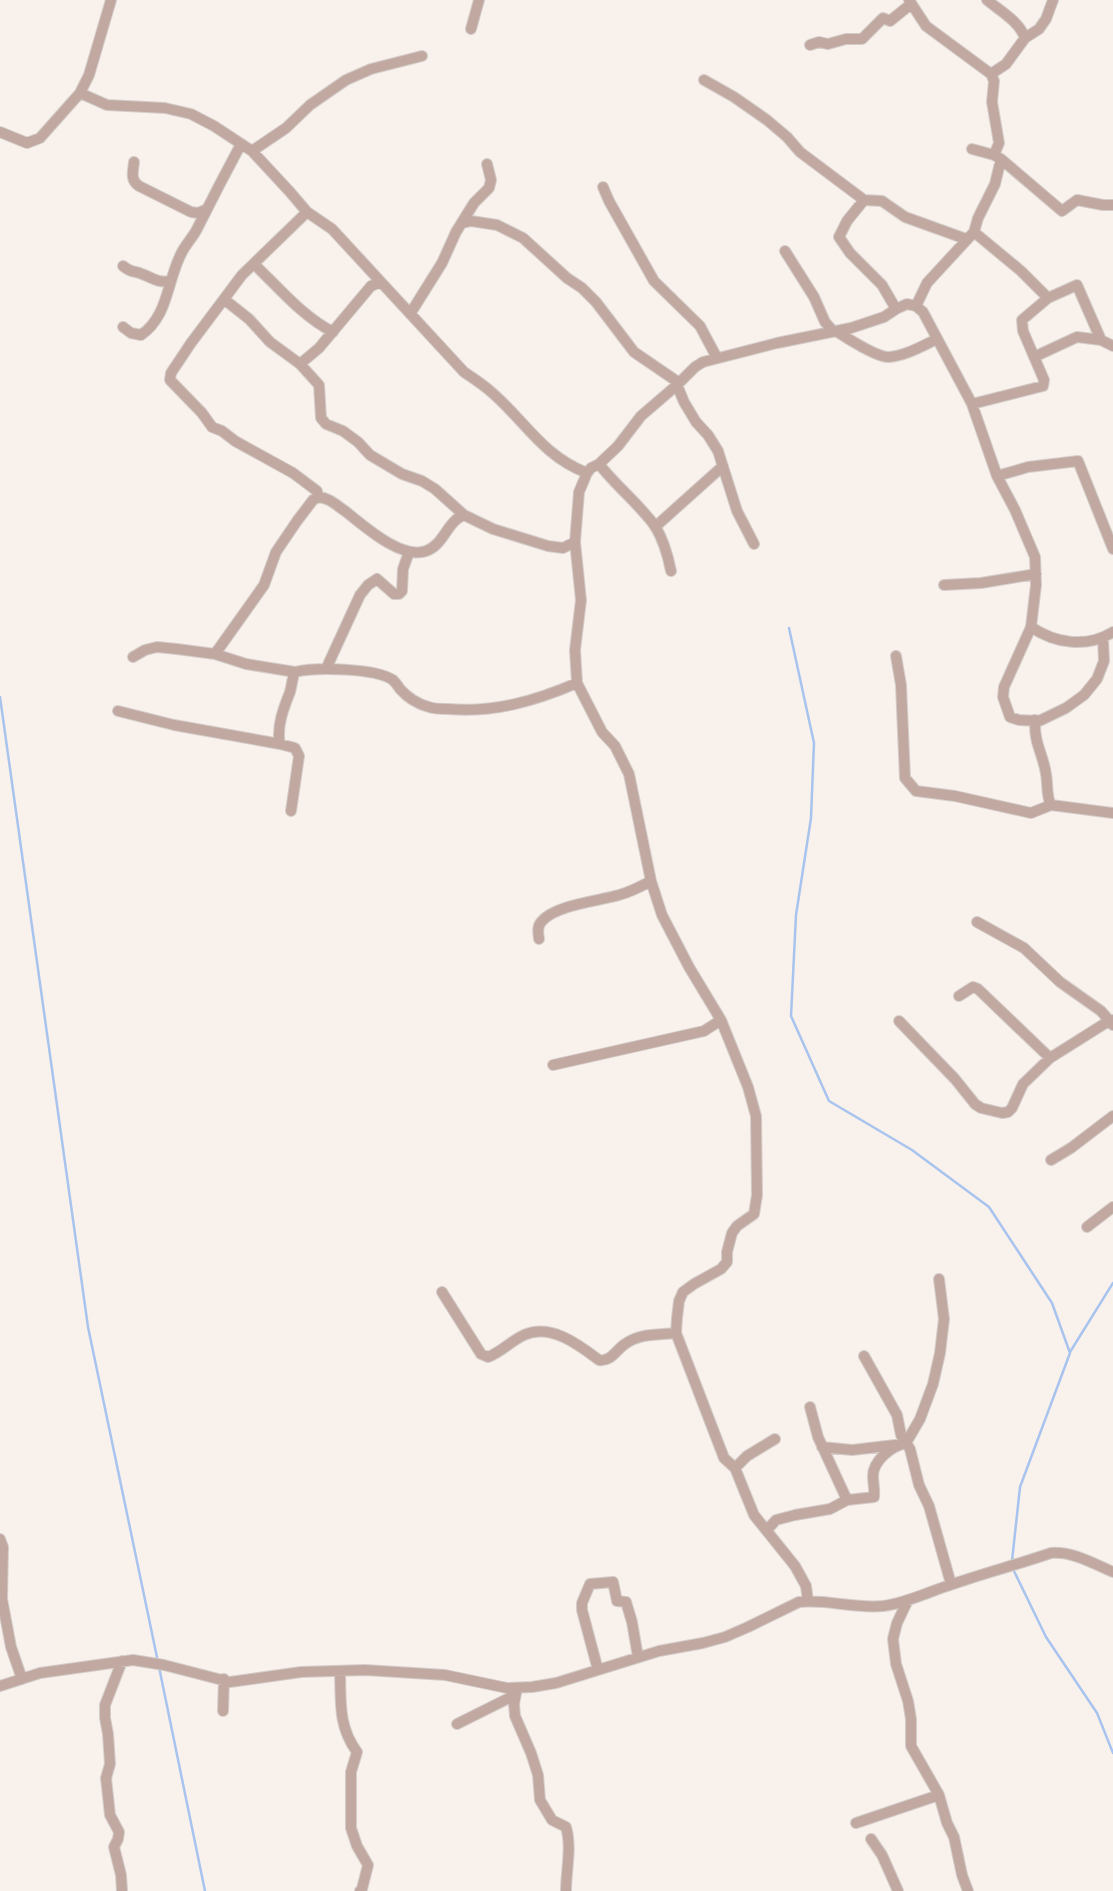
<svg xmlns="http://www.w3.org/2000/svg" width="1113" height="1891" font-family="'DM Sans',sans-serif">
	<rect width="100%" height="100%" fill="#f9f1ec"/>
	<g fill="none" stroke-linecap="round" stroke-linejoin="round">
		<path stroke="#a8c4ee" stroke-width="2.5" d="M789,628l25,115 -3,75 -15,97 -5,101 38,85 83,49 77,57 63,96 18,50 -50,134 -8,74
			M0,697l88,630 70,335
			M1070,1352l43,-69
			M1013,1569l33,68 51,76 16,40
			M159,1667l46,224"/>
		<g stroke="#d4cdc9" stroke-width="12">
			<path id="minor" d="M111,0l-22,75 -9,18 27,12 58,3 26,6 23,12 38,25 38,41 17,20 25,17 132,143c9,6 18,12 25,18 36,30 52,65 98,83
				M909,0l17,26 65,48
				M987,0c13,11 32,21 38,38
				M471,29l8,-29
				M810,45l9,-3 9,2 18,-5h16l21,-21 7,3 21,-17
				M704,80l30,17 33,23 20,17 13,15 64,48 18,1 23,16 61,22
				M0,132l27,11 13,-5 40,-45
				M972,149l22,6
				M252,151l34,-23 24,-23 36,-25 25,-11 51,-13
				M1001,159l61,52 15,-11 26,5h10
				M134,162c-1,10 -4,18 5,24l52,26 7,1 7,-3
				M603,187l6,14 45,80 46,45 17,32
				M864,200l-17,21 -8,16 11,16 32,32 14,24
				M307,212l-65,63 -51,68 -20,30 -1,7 32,33 10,14 10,4 13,10 58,32 24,18 1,6
				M462,223l9,-2 26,4 26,13 44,40 15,10 14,14 38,50 41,28 9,22 12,20 12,13 10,16 19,60 17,33
				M974,232l47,39 27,27 29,-13 24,55 12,6
				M785,251l29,46 11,25 8,9
				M255,265c24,23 48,52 78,67
				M123,266c10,8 10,4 19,8 11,4 15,9 28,7
				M225,300l24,19 21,23 30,22 19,21 2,33 5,6 17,7 15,11 12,13 32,19 20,7 13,8 29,26 29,14 55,17 15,2 12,-6
				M916,306l11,-23 47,-51 4,-14 17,-34 6,-25 -7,-4 5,-12 -7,-41 2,-21 -3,-7 15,-10 19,-26 14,-9 7,-10 7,-19
				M410,314l32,-51 14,-31 18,-29 15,-15 2,-8 -4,-16
				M123,327l8,6 10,2c28,-19 26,-56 41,-83 4,-8 11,-15 15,-23 14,-28 29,-57 44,-85
				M836,331c9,6 42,27 53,26 16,-1 33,-11 48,-18
				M1034,357l43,-20 24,3
				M300,364l19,-16 52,-62 10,-4
				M972,404l71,-18 1,-6 -21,-49 -1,-11 26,-22
				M599,464c17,22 40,40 56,62 8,13 13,30 16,45
				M997,476l31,-9 50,-6 35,88
				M655,527l68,-61
				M944,585l37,-2 55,-9
				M1031,627c25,17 56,21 82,5
				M215,654l49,-69 12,-33 21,-31 16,-21 5,-3c12,1 18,8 27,14 18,14 56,49 81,40 18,-6 21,-30 38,-36
				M896,656l5,29 4,93 11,13 39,5 76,17 20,-8
				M133,657l12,-7 12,-3 20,2 38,5 31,10 49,8
				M326,669l34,-74 8,-10 9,-6 17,15h5l3,-3 1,-22 6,-17
				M118,711l56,14 106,19
				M1035,720c-1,25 8,33 11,54 2,10 0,22 5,31l62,8
				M291,811l8,-55 -4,-8 -15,-4c-4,-17 4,-37 10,-52 2,-7 2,-14 5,-20 21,-5 80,-4 98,8 2,2 5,6 7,9 7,8 18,15 29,18 5,2 13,2 19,2 46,4 87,-8 129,-26
				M977,922l47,26 36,34 41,29 12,14
				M539,939c-1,-7 -2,-13 3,-18 14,-16 56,-20 77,-26 11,-3 21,-8 32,-14
				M959,996l14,-9 5,2 72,69
				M899,1021l56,58 20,25 6,4 21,5 6,-1 4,-4 11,-24 27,-26 54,-34 9,-4
				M553,1065l151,-34 17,-11
				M1051,1160l20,-12 42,-32
				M1087,1227l26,-20
				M442,1292l39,62 7,3c13,-5 23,-16 36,-22 27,-12 55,10 75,25 12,2 17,-10 26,-16 15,-11 33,-9 51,-11
				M864,1356l33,59 4,20 9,14 9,36 10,21 22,78
				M810,1407l8,30 29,63
				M822,1447l30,3 43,-5
				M735,1468l12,-12 28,-17
				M767,1530l9,-10 19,-5 35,-6 17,-9 27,-3c1,-7 -1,-14 -1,-21 0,-15 18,-30 33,-33l14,-24 13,-35 7,-31 4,-34 -5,-40
				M0,1539l3,8 -1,52 9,48 11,32
				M908,1600l-11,23 -4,16 3,25 12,37 3,18v27l28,49 8,28 7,14 8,38 6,16
				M808,1601l-2,-15 -11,-20 -41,-51 -19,-47 -11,-10 -48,-125 1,-15 2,-17 4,-9 11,-8 27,-15 6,-7v-10l5,-19 5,-7 17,-12 3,-19 -1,-79 -8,-29 -27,-67 -32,-53 -27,-52 -11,-34 -22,-107 -14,-28 -13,-14 -25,-49 -2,-33 6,-50 -6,-58 4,-50 8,-19 4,-5 8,-4 19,-18 23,-30 36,-31 18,-18 8,-5 74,-19 74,-15 33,-11 12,-8 11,-5 9,2 7,6 49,92 25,72 18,34 20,47 1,28 -5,42 -27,60 -1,10 7,20 9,3 20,1 27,-13 18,-13 13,-16 7,-18 -1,-23
				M598,1670l-16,-60v-7l8,-19 23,-2 4,19 9,1 6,20 6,35
				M340,1671c1,31 -2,55 17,81l-6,20v56l6,18 11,19 -6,24 -2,2
				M0,1686l40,-13 93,-13 31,5 66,17 71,-10 64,-2 80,5 62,13 25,-1 24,-4 103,-32 44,-8 22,-6 23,-10 51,-25c28,-3 56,7 84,4 24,-3 47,-15 70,-22 32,-11 66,-20 98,-31 22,-2 43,11 62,19
				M517,1688l-3,16 1,12 16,37 7,22 2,25 12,20 14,7c6,21 0,43 0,64
				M223,1711l1,-32
				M457,1724l52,-26 7,-8
				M856,1823l83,-28
				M871,1839l11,16 16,36
				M122,1891l-1,-16 -7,-28 4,-8 1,-7 -9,-17 -4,-37 4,-14 -2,-30 -3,-16v-13l17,-44"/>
		</g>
		<use href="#minor" stroke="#c1a9a2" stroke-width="10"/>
	</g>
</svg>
